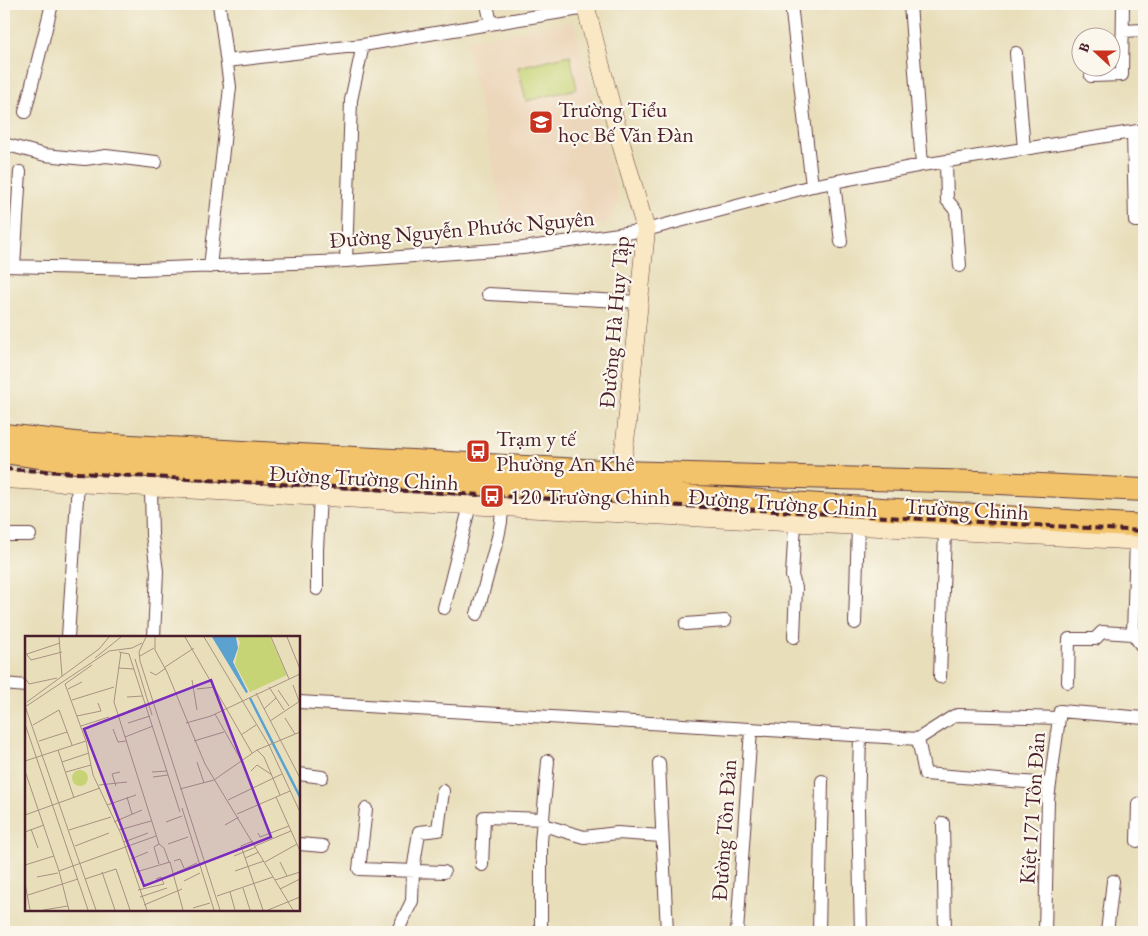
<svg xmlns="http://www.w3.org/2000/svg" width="1148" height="936" font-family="'EB Garamond',serif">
	<rect width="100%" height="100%" fill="#fbf7ec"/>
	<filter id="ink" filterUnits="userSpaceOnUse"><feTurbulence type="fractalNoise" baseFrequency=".02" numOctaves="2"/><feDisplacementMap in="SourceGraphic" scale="10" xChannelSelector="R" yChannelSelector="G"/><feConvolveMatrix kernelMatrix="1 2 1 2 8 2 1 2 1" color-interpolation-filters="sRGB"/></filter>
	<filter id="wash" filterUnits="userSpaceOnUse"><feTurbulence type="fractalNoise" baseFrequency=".0096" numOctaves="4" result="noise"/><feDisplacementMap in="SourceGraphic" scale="20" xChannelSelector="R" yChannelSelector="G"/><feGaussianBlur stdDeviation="1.12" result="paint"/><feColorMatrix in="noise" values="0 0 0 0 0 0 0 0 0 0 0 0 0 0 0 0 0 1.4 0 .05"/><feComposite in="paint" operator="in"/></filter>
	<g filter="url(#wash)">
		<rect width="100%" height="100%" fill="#e8deba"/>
		<path fill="#edd7bb" d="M574,21l45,181 -11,21 -100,16 -42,-198z"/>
		<path fill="#c6d476" stroke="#887a50" d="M570,55l7,34 -51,12 -8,-34z"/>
	</g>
	<g filter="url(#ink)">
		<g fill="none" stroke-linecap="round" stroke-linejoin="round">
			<g stroke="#623c40" stroke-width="14">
				<path id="street" d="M487,4l4,20
					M791,4l21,182
					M910,4l12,161
					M1123,31l21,-1
					M1016,53l8,96
					M227,61l136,-16 223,-37
					M1091,76l31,-1 1,-71
					M25,112l27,-108
					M1133,132l2,89h9
					M4,144l41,11 40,4 21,-3 50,6
					M946,162l1,38 9,11 4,55
					M834,183l7,59
					M346,261l5,-161 12,-55
					M4,266l138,3 204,-8 177,-13 123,-18 166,-44 110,-21 222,-35
					M14,266l6,-94
					M210,267l20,-180 -11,-83
					M488,294l151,8
					M151,488l1,47 5,36 -3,66
					M4,535h26
					M1136,540l-3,94 11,15
					M317,589v-40l3,-52
					M444,608l26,-103
					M477,614l21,-77 3,-15 1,-15
					M855,623l3,-97
					M686,624l39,-3
					M68,637l10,-154
					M794,637l2,-49 -4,-12 3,-53
					M940,677l5,-146
					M1068,682l1,-43h26l7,-7 31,2
					M4,684l22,2
					M299,702l619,37 7,35 125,10
					M860,736l-2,74 3,122
					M918,739l36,-23 4,-1 101,3
					M659,763l8,169
					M299,774l23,3
					M366,809l-7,60 85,3
					M943,823l2,109
					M543,825l41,12 33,-4 45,3
					M1137,841l1,-37 6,-1
					M299,844l24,2
					M482,865l2,-48 59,2
					M397,932l15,-31 1,-30 6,-39 19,-2 5,-39
					M541,932v-90l7,-81
					M737,932l14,-202
					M819,932l3,-151
					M1045,932l3,-133 12,-88 84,7
					M1107,932l6,-51"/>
			</g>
			<g stroke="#623c40" stroke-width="19">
				<path id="secondary" d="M585,4l35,136 26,90 -20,203 -5,39
					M4,479l535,30 605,32"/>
			</g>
			<g stroke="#623c40" stroke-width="24">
				<path id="highway" d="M4,435l71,8 546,29 357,10 166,8
					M4,452l73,10 545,30 522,34"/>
			</g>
			<use href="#street" stroke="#fff" stroke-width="12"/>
			<use href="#secondary" stroke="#fae7c3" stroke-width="18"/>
			<use href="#highway" stroke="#f2c36a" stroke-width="22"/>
			<path stroke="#4a1f2b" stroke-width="4" stroke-dasharray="8 4" stroke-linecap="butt" d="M4,469l1140,62"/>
		</g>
	</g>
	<defs>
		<g id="school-square" transform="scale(1.25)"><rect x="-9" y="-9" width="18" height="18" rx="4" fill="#c8321e" stroke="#fbf7ec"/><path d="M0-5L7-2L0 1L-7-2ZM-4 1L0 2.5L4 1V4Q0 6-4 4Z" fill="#fff"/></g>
		<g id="bus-square" transform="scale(1.25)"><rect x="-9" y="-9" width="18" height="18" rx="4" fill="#c8321e" stroke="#fbf7ec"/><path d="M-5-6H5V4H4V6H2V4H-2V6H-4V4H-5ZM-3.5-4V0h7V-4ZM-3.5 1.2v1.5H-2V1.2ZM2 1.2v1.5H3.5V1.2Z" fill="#fff"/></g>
	</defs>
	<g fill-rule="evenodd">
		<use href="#school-square" x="541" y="122"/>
		<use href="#bus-square" x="478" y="451"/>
		<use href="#bus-square" x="492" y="496"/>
	</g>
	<g text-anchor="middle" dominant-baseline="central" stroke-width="4.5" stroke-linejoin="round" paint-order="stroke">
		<g font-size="22" fill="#4a1f2b" stroke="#fbf7ec" text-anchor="start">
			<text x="558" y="109">Trường Tiểu<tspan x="558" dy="25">học Bế Văn Đàn</tspan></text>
			<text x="496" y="438">Trạm y tế<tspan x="496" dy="25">Phường An Khê</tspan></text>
			<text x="510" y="496">120 Trường Chinh</text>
		</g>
		<g font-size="22" fill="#4a1f2b" stroke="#fbf7ec">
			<text transform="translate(462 229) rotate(-5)">Đường Nguyễn Phước Nguyên</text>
			<text transform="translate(614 322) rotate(-85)">Đường Hà Huy Tập</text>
			<text transform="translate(364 478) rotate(3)">Đường Trường Chinh</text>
			<text transform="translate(783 503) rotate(4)">Đường Trường Chinh</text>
			<text transform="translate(967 509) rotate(3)">Trường Chinh</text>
			<text transform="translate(1032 808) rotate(-86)">Kiệt 171 Tôn Đản</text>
			<text transform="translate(724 830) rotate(-86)">Đường Tôn Đản</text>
		</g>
	</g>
	<g transform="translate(25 636)">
		<rect width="275" height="275" fill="#e8deba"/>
		<path d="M212,1h33l17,38 -37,17 -15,-28 5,-22zM47 142a8 8 0 1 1 16 0a8 8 0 1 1-16 0Z" fill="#c6d476"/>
		<path d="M187,1h24l2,11 -5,14 15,30 -2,1z" fill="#5ba2d1"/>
		<path fill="none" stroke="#5ba2d1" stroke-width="2.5" d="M225,62l50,99"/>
		<path fill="none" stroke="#a99281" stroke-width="1" d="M34,1l3,39M121,1l-7,15 1,9 80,249M130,1v13l12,22 38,92 88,146M160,1l67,116M179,1l65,108 31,67M246,1l18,42M262,1l13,32M0,16l6,8 31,-8M94,16l10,2 51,158M96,16l-7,50 45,142 -5,3 5,17M2,18l33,-11M115,20l14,-8M70,22l26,-21M110,23l17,56M67,29l-27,19 21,57 7,34 28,59 26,76M140,31l29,-19M93,32l16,1M125,36l6,3 10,-7M0,42l4,6 28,-6M167,44l5,30M268,49l6,16M244,51l15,23M43,53l14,-7M172,53l18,-2M253,54l11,16M231,57l44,85M102,61l16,-1M47,64l42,-13M2,66l72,-53 10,-12M0,70l71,204M0,71l84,-56 23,-3 10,-5M239,73l12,-11M103,75l18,-7M190,78l26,46M52,80l24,-5 -3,-8M260,82l10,16M245,85l30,-20M103,87l22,-7M161,87l25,-7 89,-42M0,88l63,186M8,89l26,-15 13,35M56,90l28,-9M88,93l5,13 8,-1M216,99l15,-10M100,101l28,-11M14,105l28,-9M169,105l30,-9M33,114l16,48M232,114l7,7 16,38M0,125l61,-20M37,126l27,-9M172,126l7,21M0,135l34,100 10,39M226,135l6,-6 15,10M41,136l25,-7M127,136l15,-1M128,141l15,-2M74,149l28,-3M91,150l-4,-12 8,-2M155,153l34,-9 43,-30 43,-18M102,161l5,17M251,161l24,54M203,164l54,-26M82,169l29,-10M157,172l32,102M212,178l53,-23M0,179l75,-27M89,186l28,-12M141,186l16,-6M200,189l14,-8M6,193l7,19M44,194l42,-13M94,194l32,-9M0,196l19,-7M233,197l2,4 29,-11M228,205l-12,5 22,64M99,206l24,-9M134,208l5,4 5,14M143,208l20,-7M50,210l34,-13M230,210l36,-15M209,220l22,-9M220,222l14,-6M106,223l17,-7M149,225l6,-2 4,9M240,226l32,-18M255,226l7,14M0,229l29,-9M34,235l97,-35M210,235l29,-10M77,236l13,38M111,236l34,-10 13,48M148,238l24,-11M12,241l21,-4M60,243l31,-10 14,41M250,244l25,-8M159,245l16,-8M0,247l5,27M218,252l7,22M255,253l20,-10M113,254l26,-6 -3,-7 -5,2M205,256l5,18M3,259l50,-16M192,260l56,-19M115,261l27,-9M119,269l38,-16M168,272l17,-5M18,274l25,-4M243,274l32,-13"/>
		<path fill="#7b2cbf" fill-opacity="0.15" stroke="#7b2cbf" stroke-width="2.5" d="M186,44l60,157 -127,49 -60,-157z"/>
		<rect width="275" height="275" fill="none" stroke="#4a1f2b" stroke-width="2.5"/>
	</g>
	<rect width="1148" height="936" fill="none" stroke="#fbf7ec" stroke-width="20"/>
	<g transform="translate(1096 52) rotate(291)"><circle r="24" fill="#fbf7ec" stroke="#b4a19f"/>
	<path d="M0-4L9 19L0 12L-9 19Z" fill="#c8321e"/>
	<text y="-8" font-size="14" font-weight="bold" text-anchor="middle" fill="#4a1f2b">B</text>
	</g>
</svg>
